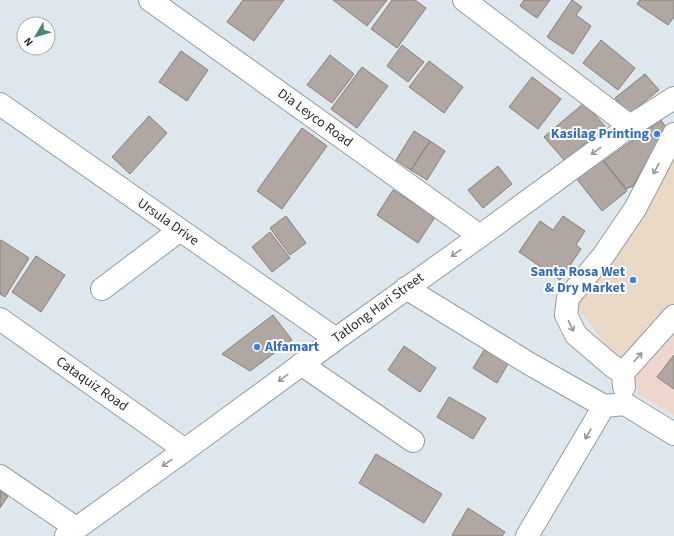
<svg xmlns="http://www.w3.org/2000/svg" width="674" height="536" font-family="'Source Sans 3',sans-serif">
	<rect width="100%" height="100%" fill="#dee7ed"/>
	<path fill="#ead8c7" d="M674,153v180l-39,48 -62,-78z"/>
	<path fill="#eed6cd" d="M674,333v83l-35,-21 -4,-14z"/>
	<path fill="#b0a6a2" stroke="#887e7b" d="M243,0h41l-30,41 -27,-19z
		M333,0h54l-20,26z
		M392,0h23l11,8 -29,40 -26,-19z
		M524,0h26l-13,18 -17,-12z
		M572,0l10,7 -6,8 15,11 -18,28 -26,-17z
		M640,0h34v17l-6,8 -31,-21z
		M601,40l34,28 -17,22 -35,-27z
		M402,45l22,17 -16,20 -21,-16z
		M181,51l27,19 -21,31 -28,-19z
		M330,55l24,19 -22,29 -25,-18z
		M429,61l34,26 -19,26 -35,-26z
		M362,67l26,19 -31,42 -26,-19z
		M645,74l14,16 -31,25 -13,-17z
		M532,77l29,22 -23,30 -29,-22z
		M584,103l21,23 -40,35 -21,-24z
		M149,116l18,17 -37,41 -18,-17z
		M661,120l5,7 -33,59 -7,3 -22,-28z
		M302,128l25,18 -45,63 -25,-18z
		M414,131l16,10 -19,29 -15,-10z
		M430,141l15,10 -18,29 -16,-10z
		M601,158l26,33 -25,20 -26,-33z
		M498,166l14,18 -29,24 -15,-18z
		M393,190l42,27 -17,26 -41,-28z
		M286,216l20,27 -16,12 -20,-27z
		M563,216l22,15 -9,14 5,4 -21,31 -41,-28 21,-31 13,9z
		M270,232l20,26 -18,14 -20,-25z
		M1,240l28,18 -24,39 -5,-3v-52z
		M36,256l29,19 -24,37 -29,-20z
		M273,315l19,25 -42,31 -28,-17z
		M489,342l23,15 -15,26 -24,-15z
		M404,346l32,22 -16,24 -32,-22z
		M674,355v34l-17,-12z
		M449,397l37,21 -13,21 -36,-22z
		M376,454l66,40 -18,29 -65,-40z
		M0,491l8,5 -8,12z
		M468,508l37,24 -3,4h-48l-2,-1z"/>
	<g fill="none" stroke-linecap="round" stroke-linejoin="round">
		<g stroke="#959ca2" stroke-width="24">
			<path id="minor" d="M150,0l330,236
				M464,0l166,126
				M0,104l336,235
				M406,288l122,75 76,43
				M102,289l78,-59
				M0,319l185,131
				M301,364l112,77
				M623,373l-12,-8 -35,-30 -10,-20 2,-17 35,-42 32,-47 39,-75
				M624,387l-1,-14 51,-57
				M0,476l76,52
				M66,536l119,-86 151,-111 144,-103 150,-110 44,-28
				M527,536l77,-130 21,-2 49,30"/>
		</g>
		<use href="#minor" stroke="#fff" stroke-width="22"/>
	</g>
	<defs><path id="oneway-shaft" d="M-6 0H5M1.5-3L5.5 0L1.5 3" fill="none" stroke-width="1.6" stroke-linecap="round" stroke-linejoin="round"/></defs>
	<g stroke="#959698">
		<use href="#oneway-shaft" transform="translate(596 151) rotate(144)"/>
		<use href="#oneway-shaft" transform="translate(656 169) rotate(118)"/>
		<use href="#oneway-shaft" transform="translate(456 253) rotate(145)"/>
		<use href="#oneway-shaft" transform="translate(571 326) rotate(64)"/>
		<use href="#oneway-shaft" transform="translate(638 357) rotate(-48)"/>
		<use href="#oneway-shaft" transform="translate(283 378) rotate(144)"/>
		<use href="#oneway-shaft" transform="translate(588 434) rotate(121)"/>
		<use href="#oneway-shaft" transform="translate(167 463) rotate(144)"/>
	</g>
	<g fill="#3f7fe0" stroke="#fff" stroke-width="1.5">
		<circle cx="657" cy="134" r="4"/>
		<circle cx="633" cy="280" r="4"/>
		<circle cx="257" cy="347" r="4"/>
	</g>
	<g text-anchor="middle" dominant-baseline="central" stroke-width="4" stroke-linejoin="round" paint-order="stroke">
		<g font-size="14" fill="#2b2e30" stroke="#fff">
			<text transform="translate(315 118) rotate(36)">Dia Leyco Road</text>
			<text transform="translate(168 222) rotate(35)">Ursula Drive</text>
			<text transform="translate(378 308) rotate(-36)">Tatlong Hari Street</text>
			<text transform="translate(92 384) rotate(35)">Cataquiz Road</text>
		</g>
		<g font-size="14" font-weight="bold" fill="#366cbe" stroke="#fff" text-anchor="end">
			<text x="649" y="134">Kasilag Printing</text>
			<text x="625" y="272">Santa Rosa Wet<tspan x="625" dy="16">&amp; Dry Market</tspan></text>
			<text x="265" y="347" text-anchor="start">Alfamart</text>
		</g>
	</g>
	<g transform="translate(36 36) rotate(232)"><circle r="19" fill="#ffffff" stroke="#aaabac"/>
	<path d="M0-3L7 15L0 10L-7 15Z" fill="#46887a"/>
	<text y="-6" font-size="11" font-weight="bold" text-anchor="middle" fill="#2b2e30">N</text>
	</g>
</svg>
